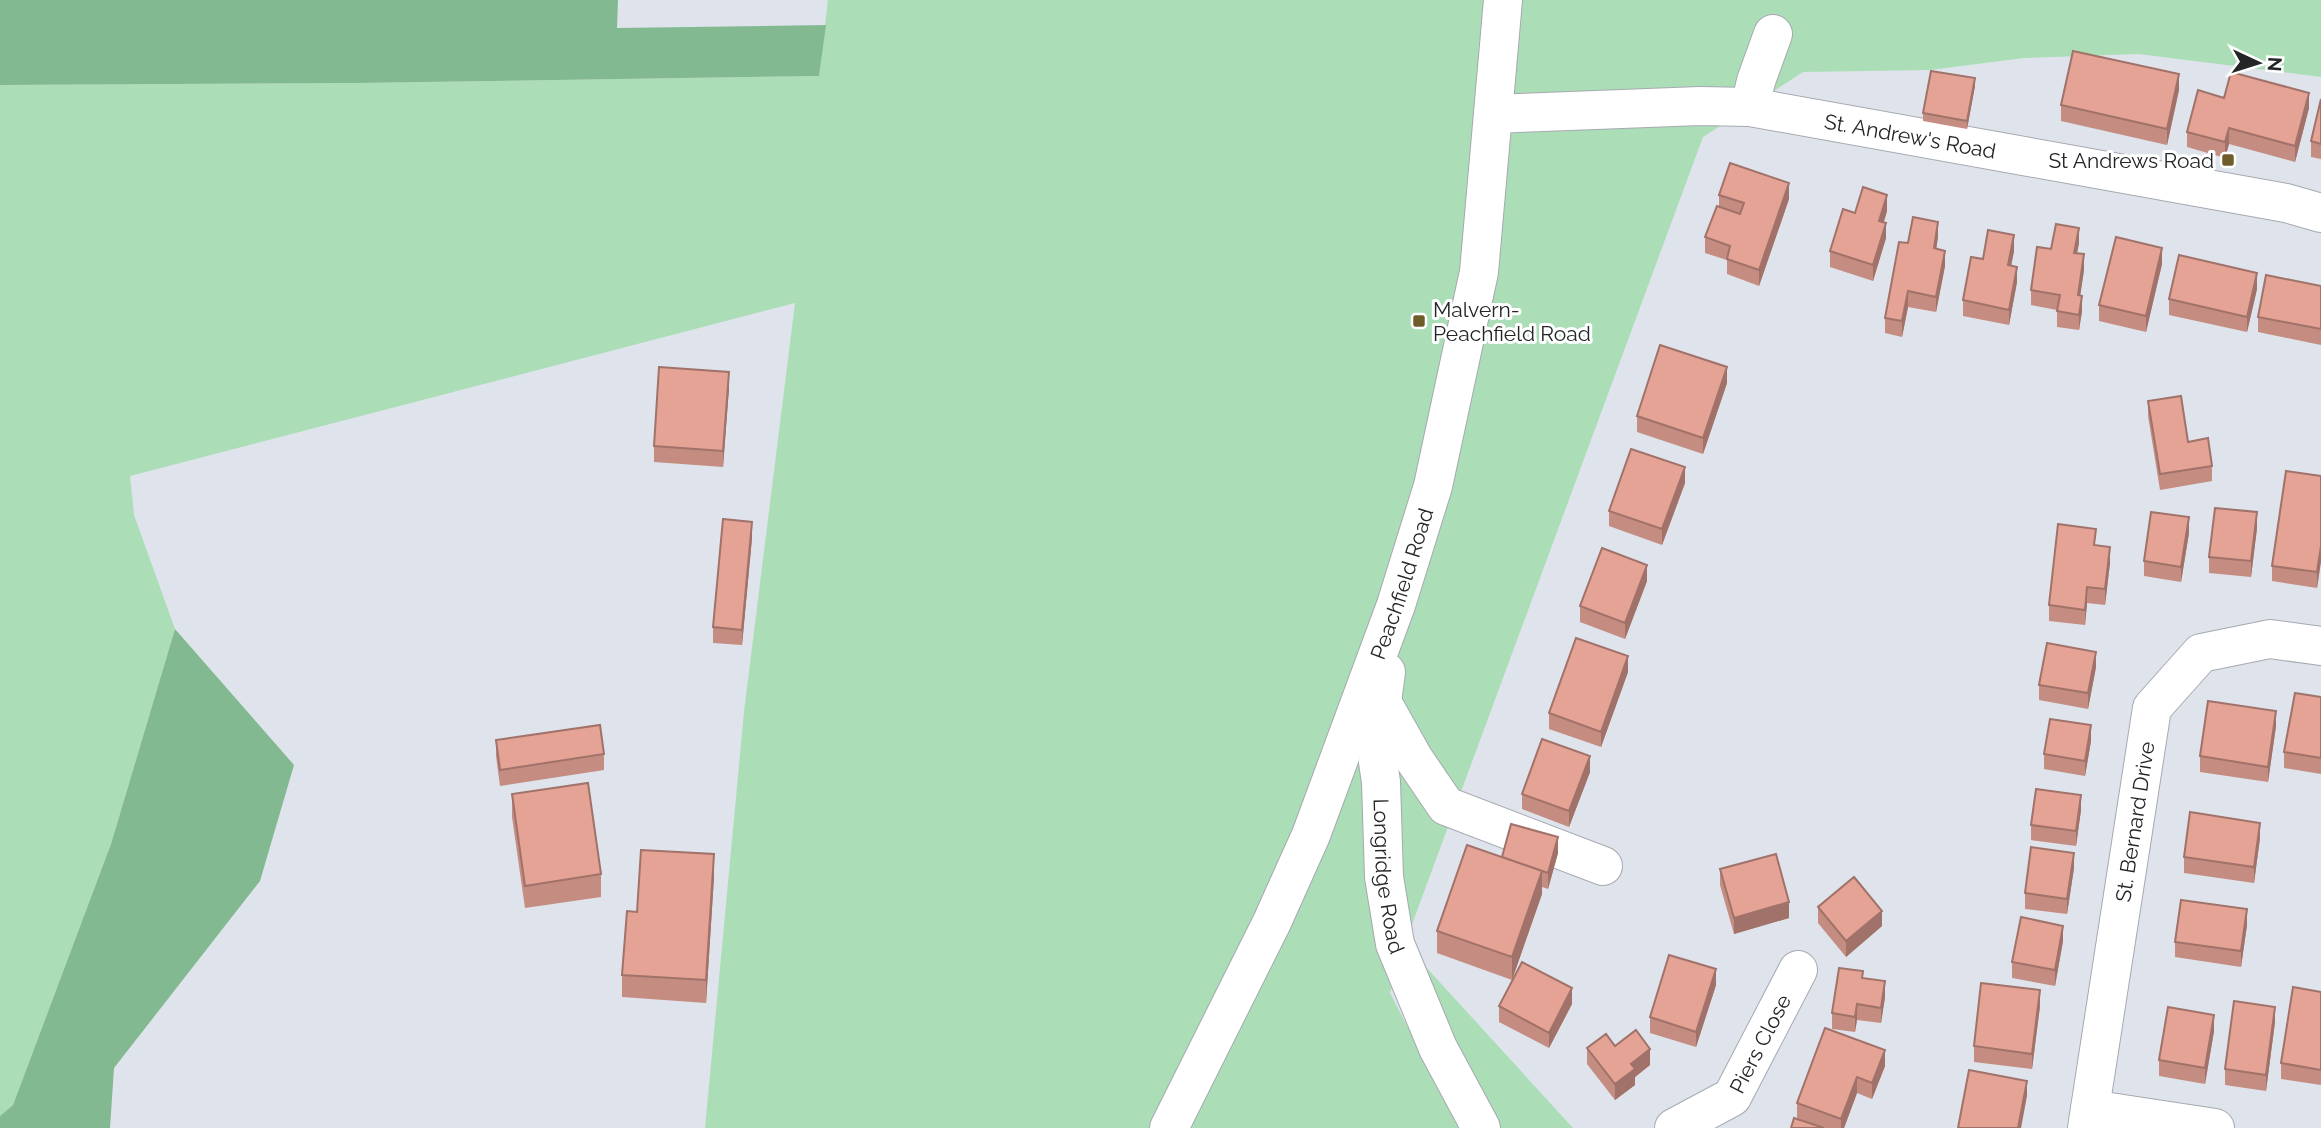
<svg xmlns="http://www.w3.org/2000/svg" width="2321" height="1128" font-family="Raleway,sans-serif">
	<rect width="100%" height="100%" fill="#dfe3eb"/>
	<path fill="#abdeb7" d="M828,0h1493v77l-183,-23 -114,4 -94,12 -127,2 -100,65 -292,790 -21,66 70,135h-755l39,-416 51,-409 -665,173 4,39 41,114 -64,215 -98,261 -13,11v-1031l357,-2 462,-7z
		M1424,965l149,163h-73l-74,-141z"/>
	<path fill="#83b991" d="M0,0h618l-1,28 209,-3 -7,51 -462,7 -357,2z
		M175,629l119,136 -34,116 -146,187 -4,60h-110v-12l13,-11 98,-261z"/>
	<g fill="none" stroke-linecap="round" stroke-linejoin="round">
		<g stroke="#a5a9b0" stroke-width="40">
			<g id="minor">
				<path d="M1750,107l6,-26 17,-47"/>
				<path id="s1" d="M1493,114l207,-8 50,1 536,96 35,10"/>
				<path id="s2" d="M1386,672l-4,30 -4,60 3,20 3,95 11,67 43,104 43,80"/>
				<path d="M1382,702l32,57 32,47 157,60"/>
				<path d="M2090,1109l125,19"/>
				<path id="s3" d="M1169,1128l103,-206 39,-87 85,-230 37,-119 46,-214 24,-272"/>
				<path id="s4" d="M1674,1128l58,-31 66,-127"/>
				<path id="s5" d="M2087,1128l65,-420 49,-55 69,-14 51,7"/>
			</g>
		</g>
		<use href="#minor" stroke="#fff" stroke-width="38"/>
	</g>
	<path fill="#c58c81" d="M1975,86l-8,43 -44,-8v-8z
		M2179,90l-12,55 -106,-24v-16z
		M2224,98l85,10 -14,54 -66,-18 -4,14 -38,-11v-15z
		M2321,99v60l-10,-2v-16z
		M1719,195l70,4 -30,87 -32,-12v-14l-22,-7v-16l14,-30z
		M1887,211l-3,11 2,16 -13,43 -43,-14v-16l25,-38z
		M1938,237l-2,12 9,17 -9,46 -28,-5 -6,30 -17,-4v-15l23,-75z
		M2079,243l-2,10 7,17 -4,25 2,16 -3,19 -22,-3v-17l-26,-5v-15l20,-41z
		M2014,251l-3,15 6,16 -8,43 -46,-9v-16l20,-41z
		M2162,264l-16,68 -47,-11v-16z
		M2321,286v59l-63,-13v-15z
		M2257,289l-10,43 -78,-17v-16z
		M1727,383l-24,71 -66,-22v-16z
		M729,388l-6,79 -69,-5v-16z
		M2148,401l64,65v15l-52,9 -12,-74z
		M2321,476v85l-4,27 -45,-7v-15z
		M1685,483l-23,62 -53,-19v-15z
		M2257,528l-6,49 -42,-4v-16z
		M2189,533l-8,49 -37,-6v-15z
		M752,538l-10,107 -29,-2v-16z
		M2096,546l14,17 -5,42 -18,-2 -2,22 -36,-4v-16z
		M1647,581l-22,58 -45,-17v-16z
		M2096,667l-8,42 -49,-9v-15z
		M1628,672l-27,75 -52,-18v-16z
		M2321,697v77l-37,-6v-16z
		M2276,726l-8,56 -68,-10v-16z
		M496,740l108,14v16l-104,16 -4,-30z
		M2091,741l-6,35 -41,-7v-15z
		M1590,772l-21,55 -47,-18v-15z
		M512,794l89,80v23l-76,11 -13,-91z
		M2081,810l-5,36 -45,-6v-15z
		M2260,838l-6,45 -70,-10v-16z
		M1558,853l-10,36 -6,-2v7l-30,86 -75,-27v-22l65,-74z
		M2074,868l-7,46 -42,-5v-16z
		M1720,869l69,49 -55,16 -14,-49z
		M714,877l-8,126 -84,-6v-22l15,-63z
		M1818,907l64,19 -36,31 -28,-34z
		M2247,925l-6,42 -66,-10v-15z
		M2063,941l-8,45 -43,-8v-16z
		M1863,978l22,19 -4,26 -24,-3 -2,12 -23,-3v-16z
		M1716,985l-20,62 -46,-14v-16z
		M2321,992v93l-40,-6v-16z
		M1572,1004l-23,44 -50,-26v-16z
		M2040,1006l-8,63 -58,-7v-16z
		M2275,1022l-9,69 -41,-6v-16z
		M2214,1031l-9,53 -46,-8v-16z
		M1615,1046l35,19 -15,12v8l-20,15 -28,-36v-16z
		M1885,1066l-13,33 -15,-6 -13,35h-53l24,-3 -18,-7v-15z"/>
	<path fill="#a07269" d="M2179,74v16l-12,55v-16z
		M1975,78v8l-8,43v-8z
		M2309,93v15l-14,54v-16z
		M2229,128v16l-4,14v-16z
		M1789,183v16l-30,87v-16z
		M1887,195v16l-8,25v-15z
		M1938,222v15l-4,27v-16z
		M1886,223v15l-13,43v-16z
		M2079,228v15l-5,25v-15z
		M2014,235v16l-6,30v-16z
		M2162,248v16l-16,68v-16z
		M1945,251v15l-9,46v-15z
		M2084,254v16l-6,41v-16z
		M2017,267v15l-8,43v-15z
		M2257,273v16l-10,43v-15z
		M1908,291v16l-6,30v-16z
		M2082,296v15l-3,19v-15z
		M1727,367v16l-24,71v-16z
		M729,372v16l-6,79v-16z
		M1685,467v16l-23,62v-16z
		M2257,512v16l-6,49v-16z
		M2189,517v16l-8,49v-15z
		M752,522v16l-10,107v-15z
		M2321,546v15l-4,27v-16z
		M2110,547v16l-5,42v-16z
		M1647,565v16l-22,58v-16z
		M2087,587v16l-2,22v-15z
		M2096,652v15l-8,42v-16z
		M1628,656v16l-27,75v-15z
		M2276,711v15l-8,56v-15z
		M2091,725v16l-6,35v-15z
		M1590,756v16l-21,55v-16z
		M2081,795v15l-5,36v-15z
		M2260,823v15l-6,45v-16z
		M1558,837v16l-10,36v-16z
		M2074,853v15l-7,46v-15z
		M714,854v23l-8,126v-23z
		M1542,871v23l-30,86v-23z
		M1789,902v16l-55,16v-16z
		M2247,909v16l-6,42v-16z
		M1882,911v15l-36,31v-16z
		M2063,926v15l-8,45v-16z
		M1716,969v16l-20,62v-15z
		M1885,981v16l-4,26v-15z
		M1572,988v16l-23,44v-15z
		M2040,990v16l-8,63v-15z
		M1857,1004v16l-2,12v-15z
		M2275,1007v15l-9,69v-16z
		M2214,1015v16l-9,53v-16z
		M1650,1049v16l-15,12v8l-20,15v-16l16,-20z
		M1885,1050v16l-13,33v-16z
		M1857,1077v16l-13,35h-3v-9z
		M2027,1081v15l-6,32h-3z"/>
	<path fill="#e5a396" stroke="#a07269" stroke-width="2" d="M2073,51l106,23 -12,55 -106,-24z
		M1931,71l44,7 -8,43 -44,-8z
		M2231,72l78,21 -14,53 -66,-18 -4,14 -38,-10 11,-42 26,8z
		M2321,99v45l-10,-3z
		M1730,163l59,20 -30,87 -32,-11 3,-13 -25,-9 12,-31 23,8 4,-11 -25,-8z
		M1863,187l24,8 -8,26 7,2 -13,42 -43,-14 13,-42 12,4z
		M1913,217l25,5 -4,26 11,3 -9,46 -28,-6 -6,30 -17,-3 14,-76 9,1z
		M2056,224l23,4 -5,25 10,1 -6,41 4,1 -3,19 -22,-4 3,-16 -29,-5 6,-43 14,2z
		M1988,230l26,5 -6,30 9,2 -8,43 -46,-10 8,-43 12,2z
		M2116,237l46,11 -16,68 -47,-11z
		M2179,255l78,18 -10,44 -78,-18z
		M2266,275l55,11v43l-63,-12z
		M1660,345l67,22 -24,71 -66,-22z
		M659,367l70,5 -6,79 -69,-5z
		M2181,396l7,46 20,-4 4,28 -52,8 -12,-73z
		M1631,449l54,18 -23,62 -53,-18z
		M2286,471l35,5v70l-4,26 -45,-6z
		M2215,508l42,4 -6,49 -42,-4z
		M2151,512l38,5 -8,50 -37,-6z
		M723,519l29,3 -10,108 -29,-3z
		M2058,524l38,5 -2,16 16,2 -5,42 -18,-2 -2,23 -36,-5z
		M1602,548l45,17 -22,58 -45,-17z
		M1576,638l52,18 -27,76 -52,-19z
		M2047,643l49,9 -8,41 -49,-8z
		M2295,693l26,4v61l-37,-6z
		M2208,701l68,10 -8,56 -68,-11z
		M2050,719l41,6 -6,36 -41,-7z
		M600,725l4,29 -104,16 -4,-30z
		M1542,739l48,17 -21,55 -47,-17z
		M588,783l13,91 -76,12 -13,-92z
		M2036,789l45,6 -5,36 -45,-6z
		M2190,812l70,11 -6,44 -70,-10z
		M1511,824l47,13 -10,36 -46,-16z
		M1467,845l75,26 -30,86 -75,-26z
		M2031,847l43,6 -7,46 -42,-6z
		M641,850l73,4 -8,126 -84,-5 5,-64 10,1z
		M1776,854l13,48 -55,16 -14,-49z
		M1854,877l28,34 -36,30 -28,-34z
		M2181,900l66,9 -6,42 -66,-9z
		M2021,917l42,9 -8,44 -43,-8z
		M1669,955l47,14 -20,63 -46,-15z
		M1522,962l50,26 -23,45 -50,-27z
		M1839,968l24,3 -1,7 23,3 -4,27 -24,-4 -2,13 -23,-4z
		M1981,983l59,7 -8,64 -58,-8z
		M2293,987l28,5v78l-40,-7z
		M2234,1001l41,6 -9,68 -41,-6z
		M2168,1007l46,8 -9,53 -46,-8z
		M1825,1028l60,22 -13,33 -15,-6 -16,42 -44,-16z
		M1636,1030l14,19 -19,15 4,5 -20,15 -28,-36 19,-14 9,12z
		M1969,1070l58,11 -9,47h-60z
		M1794,1118l30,10h-33z"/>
	<g fill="#705c2b" stroke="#fff" stroke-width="2.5">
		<rect x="2221" y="153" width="14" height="14" rx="3.5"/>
		<rect x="1412" y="314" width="14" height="14" rx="3.5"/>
	</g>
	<g text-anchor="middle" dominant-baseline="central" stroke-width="6" stroke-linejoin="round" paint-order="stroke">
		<g font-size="21" fill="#232527" stroke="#fff">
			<text stroke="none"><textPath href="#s1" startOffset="420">St. Andrew's Road</textPath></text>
			<text stroke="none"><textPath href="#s3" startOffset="593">Peachfield Road</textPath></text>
			<text stroke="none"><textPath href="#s5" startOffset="310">St. Bernard Drive</textPath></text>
			<text stroke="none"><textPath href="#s2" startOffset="205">Longridge Road</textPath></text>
			<text stroke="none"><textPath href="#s4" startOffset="126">Piers Close</textPath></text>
		</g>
		<g font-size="21" fill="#232527" stroke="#fff" text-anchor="end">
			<text x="2214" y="160">St Andrews Road</text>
			<text x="1433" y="309" text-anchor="start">Malvern-<tspan x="1433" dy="24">Peachfield Road</tspan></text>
		</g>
	</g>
	<g transform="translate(2258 63) rotate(94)" stroke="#ffffff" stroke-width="5" paint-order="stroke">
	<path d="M0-5L12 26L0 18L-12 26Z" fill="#232527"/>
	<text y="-10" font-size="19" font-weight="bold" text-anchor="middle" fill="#232527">N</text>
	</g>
</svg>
